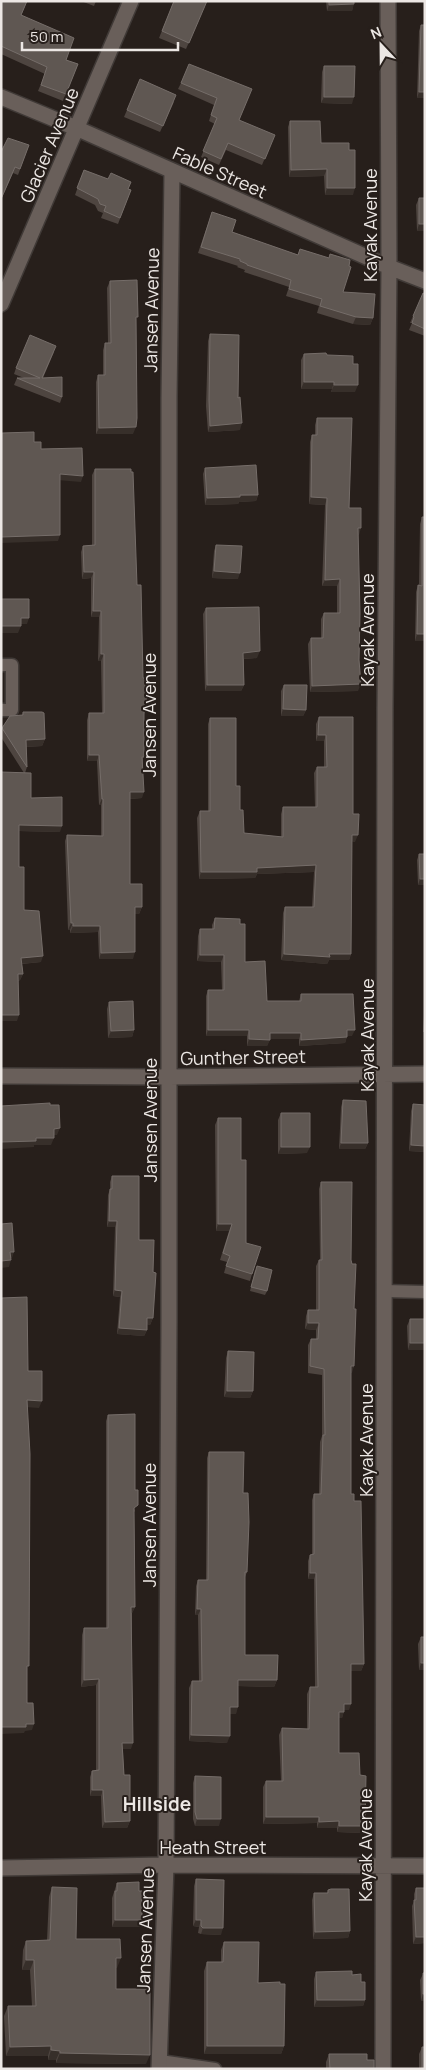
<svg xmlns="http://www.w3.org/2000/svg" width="426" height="2070" font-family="Manrope,sans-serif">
	<rect width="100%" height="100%" fill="#271f1b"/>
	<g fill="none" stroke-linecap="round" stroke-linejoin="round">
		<g stroke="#403a37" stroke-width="15">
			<path id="service" d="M1,665h11v45h-11
				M385,1291l40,1
				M160,2061l55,8"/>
		</g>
		<g stroke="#403a37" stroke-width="18">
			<path id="minor" d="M1,97l75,31 313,139 36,14
				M1,304l130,-303
				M1,1076l168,1 256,-3
				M1,1868l165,-3 259,1
				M159,2069l7,-204 3,-542v-925l3,-226
				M383,2069l2,-1360 4,-442 -1,-266"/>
		</g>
		<use href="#service" stroke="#695f5a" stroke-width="12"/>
		<use href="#minor" stroke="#695f5a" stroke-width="15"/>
	</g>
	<path fill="#4e4540" d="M1,1h26l-6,15 45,44 12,4 -15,37 -25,-10 7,-17 -44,-20z
		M81,1h15l-2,5z
		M174,1h33l-21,48 -27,-11z
		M326,1h28l-2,10h-25z
		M421,25l4,73h-8l2,-67z
		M324,66l28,38 -31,-1 1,-31z
		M181,83l68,13 -10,24 33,21 -10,24 -36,-15 -7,15 -18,-8 14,-33 -6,-3 5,-16 -36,-16z
		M174,102l-14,30 -36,-15 3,-7z
		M290,121l31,22 28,7 4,45h-28l-1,-19 -35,1 -1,-50z
		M29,145l-11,30 -5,-2 -12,27v-48z
		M84,170l47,20 -13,34 -17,-6 2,-5 -5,-2 -3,-6 -20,-10z
		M419,198h6v33h-8l-1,-26z
		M212,212l20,20 66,23 2,-6 49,17 -6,26 30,26 -3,7 -17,-1 -36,-11 2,-7 -33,-10 3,-9 -45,-15 1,-2 -8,-3 1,-1 -40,-13z
		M110,281l26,41 -3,112h-37v-52l2,-7h5v-25l2,-7h3l-1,-55z
		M425,294v42l-16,-6 3,-7h-2l3,-7z
		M210,334l28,64 2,32 -32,2 -2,-26 2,-65z
		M54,352l-11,26 19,19 -2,6 -46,-18 3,-7h7l-10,-4 2,-6z
		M304,354l23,1 26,9 2,28h-24l1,-3h-31v-29z
		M317,418l42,117h-1v156l-48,1 -2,-48 3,-6h10v-19l3,-6h13v-27h-15l3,-81 -16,-1 1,-62 2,-7h3v-10z
		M205,468l53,27 -2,6 -17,1 -1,2 -33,1 -2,-31z
		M95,469l42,116 6,93 4,30 -3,6 -2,84 -12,1v85l12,23 -3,7h-4l-2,45h-34l-1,-27 -28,1v-3h-2l-3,-89 2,-6 34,1v-31h-2l-2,-44h-10v-41l2,-7h13l-1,-52h-3l1,-44h-8v-39l-9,1 -1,-27 2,-6 9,-1v-70z
		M422,517l3,124h-10l1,-49 2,-7h1l1,-61z
		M216,545l22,34 -26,-1 2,-27z
		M206,608l51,50 -13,1v26l-3,6h-36l-2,-77z
		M284,685l22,25 -3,6h-22v-25z
		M23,712l22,27 -3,7 -16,1 1,20 -2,6 6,25 29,34 -41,-1v36l5,43 17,52 -19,2 1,10 -3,6 -2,1 -1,40h-16l23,-248 -23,-36v-7l1,-2 20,-13z
		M319,717h34v97l2,28 -3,-1 -1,113 -2,6h-20l-2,4 -46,-4 2,-47 2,-6h27l2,-35 -57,2 -2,4 -56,1 -2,-61 3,-7h8v-87l2,-6 26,68 8,47 37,4v-23l2,-7h32l-1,-34 3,-6h7v-26h-8v-17z
		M419,854h6v31h-7l-1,-25z
		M215,918l25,6 5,38 22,39h32l2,-7 51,42h-5l-2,7 -46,3v-7h-29l-3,7h-20v-10h-41v-40l2,-6h14l-1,-28 -24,-1 1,-25 2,-7h12v-4z
		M425,999v33h-2z
		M109,1002l25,28 -2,7 -24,1 -1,-29z
		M343,1100l25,43 -3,6h-26l2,-42z
		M413,1104l12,48 -16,-1 2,-40z
		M281,1113l26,40 -29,1v-34z
		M218,1118l23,42 5,83 6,31 -2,7 -26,-8 3,-11 -7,-2 9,-29h-13l-1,-106z
		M112,1176l41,96v46l-3,7 -3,-1v6l-3,6 -27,-2 3,-37 -7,-1 2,-69h-8l1,-32 2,-6v-7z
		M321,1182l30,78 3,49v57l-3,7v121l3,7 10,163 -3,7h-10l-2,39h-5l-2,8h-3v35l21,22 5,51 -2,7 -26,-1v-4h-20v-5l-54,1v-37l3,-6h15l-2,-46 3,-7 25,1v-35l3,-7h5l-1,-108h-6v-18l2,-6h2v-55l2,-6h5l1,-52 2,-6v-61l-14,-2v-28l3,-6h5v-9l-11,-1 1,-13 2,-6h8v-44l3,-6h1l-1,-71z
		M255,1270l12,21 -2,4 -15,-4z
		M410,1319h15l-17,31 -1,-24z
		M228,1351l25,40 -3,7 -26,-1 2,-39z
		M108,1415l27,96 -1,1 1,95 -3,6 -1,136h-8l1,26 6,46 -3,7h-25l-1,-32h-11v-19l2,-6 4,-1v-85l-15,2 1,-52 2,-7h22v-207z
		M425,1438v80h-1v-78z
		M209,1452l34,41 4,79 -2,5v78l32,25 -3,7 -36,-1 -2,28h-6l-3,29 -38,-2v-53l3,-7h7l-1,-66h-3l1,-29 2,-6h8l1,-122z
		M421,1637h4v33h-6l-1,-26z
		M425,1722v18h-1z
		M195,1776l24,50h-24l-2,-7v-36z
		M425,1796v28h-1z
		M196,1879l25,56 -20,-1 -3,-1 1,-6 -6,-1 1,-40z
		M117,1883l22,8 1,36h-28v-29z
		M52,1887l24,52 41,29h-1v21l30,75 -90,-1v-3h-8v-4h-42l-2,-40 4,-10h24l-2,-36h-8l1,-20 3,-9 21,-1 2,-43z
		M416,1888h9v55l-12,1 -1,-38 2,-5v-7z
		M328,1890l22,41 -2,7 -35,1 -1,-39 2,-7h13z
		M224,1942l34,41 26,63 -3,8h-77v-83l3,-9h14v-12z
		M425,1970v30l-4,1 -1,-21z
		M316,1972l36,3 9,7 4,18 -2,6 -49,1v-28z
		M422,2047l3,22h-6v-15z
		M329,2054l38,6 7,9h-48v-7z"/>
	<path fill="#372f2a" d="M354,4l-2,7h-25l2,-6z
		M419,92h6v6h-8z
		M324,97h30l-2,7 -31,-1z
		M327,169l-3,7 -35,1 2,-7z
		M327,188h28l-2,7h-28z
		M419,224h6v7h-8z
		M356,317l17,1 -3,7 -17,-1z
		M304,382h30l-2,7h-31z
		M334,385h24l-3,7h-24z
		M242,423l-2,7 -32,2 2,-6z
		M136,427l-3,7h-37l3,-6z
		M60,474l23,2 -2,6 -24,-2z
		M258,495l-2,6 -17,1 -1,2 -33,1 2,-7z
		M311,497l16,1 -2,7 -16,-1z
		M358,528h3l-2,7h-3z
		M60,535l-2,6 -57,2v-6z
		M214,571l26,2 -2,6 -26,-1z
		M84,572h10l-3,6 -9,1z
		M340,579l-3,7h-15l3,-6z
		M93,611h8l-2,6h-8z
		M21,618h8l-2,6h-8z
		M1,626h20l-3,7h-17z
		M417,634h8v7h-10z
		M260,651l-3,7 -16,1 2,-6z
		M101,654h3l-3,7h-3z
		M361,684l-3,7 -48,1 2,-6z
		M207,685h37l-3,6h-36z
		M283,709l23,1 -3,6h-22z
		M318,735h8l-2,6h-8z
		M45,739l-3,7 -19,1 3,-7z
		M89,755h10l-2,6h-10z
		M130,792h14l-2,6 -14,1z
		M102,799h1l-2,6h-2z
		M19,825l43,1 -2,6 -43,-1z
		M352,835h6l-3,7 -5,-1z
		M316,865l-2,7 -57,2 -2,4 -56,1 2,-7 56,-4z
		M420,879h5v6h-7z
		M135,907h7l-3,7h-7z
		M71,923h2l-3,7h-2z
		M73,926h27l-2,6 -28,1z
		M135,952l-2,7h-34l2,-6z
		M284,954h67l-2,6h-20l-2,4 -46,-4z
		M200,955h24l-3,7 -24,-1z
		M43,956l-2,6 -22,2 2,-6z
		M18,974h5l-3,6 -4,1z
		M1,1015h18l-2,6h-16z
		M134,1030l-2,7 -24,1 3,-7z
		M208,1030h41l-2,6h-41z
		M347,1030h8l-3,6h-7z
		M270,1033h31l-2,6h-31z
		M347,1037l-2,6 -46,3 2,-6z
		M249,1039l21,1 -3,6h-20z
		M60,1128l-3,7h-6l3,-6z
		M36,1138h18l-3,7h-17v2l-33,2v-7z
		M341,1143h27l-3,6h-26z
		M411,1145l14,1v6l-16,-1z
		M281,1147h29l-3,6 -29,1z
		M109,1221h8l-2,6h-8z
		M218,1224h14l-3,7h-13z
		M10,1252h4l-2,6h-4z
		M11,1260l-2,7 -8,1v-7z
		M115,1290l7,1 -2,6 -7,-1z
		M147,1318h6l-3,7 -5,-1z
		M308,1323h11l-3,7 -11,-1z
		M119,1328l28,2 -3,6 -27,-2z
		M410,1343h15v7h-17z
		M351,1366h3l-2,7h-3z
		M227,1391h26l-3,7 -26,-1z
		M27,1400l15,1 -3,7 -14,-1z
		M310,1573h6l-2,6h-6z
		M131,1607h4l-3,6h-3z
		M197,1609h4l-3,6h-3z
		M421,1663h4v7h-6z
		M351,1664h13l-3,7h-12z
		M99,1679l-3,6 -15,2 3,-7z
		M238,1680h39l-3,7 -38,-1z
		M344,1704h7l-2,6h-7z
		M230,1707h8l-2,7h-9z
		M339,1712h5l-2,6h-5z
		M26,1724h8l-2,6 -7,1 -1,2 -23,1v-7z
		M191,1735l39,1 -3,7 -38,-2z
		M122,1743h11l-2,6h-11z
		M92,1790h11l-2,6h-11z
		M266,1817h53l-2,6 -54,1z
		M197,1819h24l-2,7h-24z
		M130,1821l-3,7h-25l3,-6z
		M339,1821l-2,7h-20l2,-6z
		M339,1826h26l-2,7 -26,-1z
		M115,1920h27l-2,7h-28z
		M196,1920h5l-2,7 -6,-1z
		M203,1928h20l-2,7 -20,-1z
		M350,1931l-2,7 -35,1 2,-7z
		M416,1937h9v6l-12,1z
		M116,1958h5l-4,10h-4z
		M26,1960h8l-4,10h-8z
		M423,1994h2v6l-4,1z
		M317,2000h48l-2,6 -49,1z
		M51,2046l-3,10h-42l4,-9z
		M207,2046h77l-3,8h-77z
		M51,2050l9,1 -4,9h-8z
		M60,2053l90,2 -4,9 -90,-1z"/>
	<path fill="#5f5752" stroke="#756d69" d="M1,1h26l-6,14 53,23 -8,22 12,4 -12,30 -25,-9 6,-18 -46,-21z
		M174,1h33l-18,42 -27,-12z
		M329,1h25v3l-25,1z
		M421,25h4v67h-6z
		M189,64l63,25 -13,31 36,15 -10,24 -37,-16 -7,16 -18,-8 14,-33 -6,-3 6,-17 -36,-15z
		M324,66h31l-1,31h-30z
		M140,79l36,16 -13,31 -36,-16z
		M290,121h30l1,22h28v7h6v38h-28v-19l-36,1z
		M8,138l21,7 -9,24 -5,-2 -14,32v-47z
		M84,170l24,9 3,-6 20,9 -3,7 3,1 -11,28 -16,-7 2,-5 -6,-2 -2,-5 -21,-11z
		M419,198h6v26h-6z
		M212,212l24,8 -4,12 66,23 2,-6 29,9 1,-4 20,6 -1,6 2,1 -8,25 32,2 -2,24 -17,-1 -36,-11 2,-7 -33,-10 2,-9 -44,-15v-1l-7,-3v-2l-39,-12z
		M137,280l1,37h-2l1,101 -1,9 -37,1 -1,-53h7v-32h6l-1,-62z
		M423,293l2,1v35l-13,-6 2,-6 -1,-1z
		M210,334l29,1 -1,63 2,-1 2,26 -32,3 -1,-26z
		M30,335l26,11 -14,32 20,-1v20l-45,-19h23l-24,-10z
		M326,353l1,2 26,1v8h5v21h-24v-3h-30v-28z
		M317,418h35l-3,90h12v20h-3l2,85 -1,47 2,24 -49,2 -1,-48h12l1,-25h16v-34l-15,1 2,-82 -16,-1 1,-62h5z
		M34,432v10h7v7l41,-1 1,28 -23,-2v61l-59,2 1,-104z
		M256,465l2,30h-18v2l-33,1 -2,-30z
		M95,469h36v3h2l4,113h4l2,93h3l1,30h-3v49h-2l2,35h-14v92h12v23h-7v45l-34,1 -1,-27h-27v-3h-2l-4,-88 36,1v-37h-1l-3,-44h-10v-42h15v-59h-3v-43h-8l1,-39h-10l-1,-26 12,-1z
		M422,517h3v117h-8l1,-49 4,1z
		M216,545l26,1 -2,27 -26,-2z
		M1,599h28v19h-8v8h-20z
		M259,607l1,44 -17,2 1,32h-37l-1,-77z
		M284,685h23l-1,25 -23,-1z
		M23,712h19l2,1 1,26 -19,1 1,27 -25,-39 8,-12 13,-1z
		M319,717h34v97h6l-1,21h-6l-1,119h-22l1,3 -46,-3 1,-47h29l2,-42 -59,3v4h-56l-1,-61h10v-93h26v68h4v24h3l1,23 39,4v-30h34v-40h10l-1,-32h-8z
		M1,772l30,1v25l31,-1v29l-43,-1v42h5v43l15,1 4,45 -22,2 2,16h-5l1,41h-18z
		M419,854h6v25h-5z
		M215,918l25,1v5h5v38l20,-1 2,40h34v-7h52l2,36h-8v7l-46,3v-7h-31v7l-21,-1v-9h-41v-40h16v-35h-24v-26h14z
		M133,1001l1,29 -23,1 -2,-29z
		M343,1100l23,1 2,42h-27z
		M50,1103v2h9l1,23 -6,1v9h-18v3l-35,1v-36z
		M413,1104l12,1v41l-14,-1z
		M281,1113h29v34h-29z
		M218,1118h23v42h5v83l15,4 -9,27 -26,-8 4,-10 -7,-3 9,-29h-14z
		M112,1176h27v64h15l-1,32 3,1 -3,45h-6v12l-28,-2 3,-37 -7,-1 2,-69h-8l1,-32h2z
		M321,1182h31l-1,78 1,4h4l-2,45h2l-2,57h-3v128h3v7h7l3,163h-13v40h-7v8h-5v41h20l1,22 6,1 -1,50h-26v-5l-20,1v-5h-53v-36h17l-1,-53 27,1 1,-42h8l-2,-114h-6v-18l4,-1v-60h7l2,-59h2l-1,-66 -14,-3 1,-27h7l1,-16h-11v-13h11v-50h3z
		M12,1223l2,29h-4l1,8 -10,1v-37z
		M257,1266l15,4 -5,21 -16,-4z
		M27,1297l1,74h14v30l-15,-1 3,54 -1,212h-2v37h6l1,21h-8v3h-25v-429z
		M410,1319h15v24h-15z
		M228,1351l26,1 -1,39h-26z
		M135,1414v76h3v15l-4,3 1,99h-4l2,136h-11l2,32h6v46l-25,1 -2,-32h-11v-19l7,-1v-91l-15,1v-52h24v-213z
		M209,1452h35l-1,41h5l1,29 -2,50h-2v83h33l-1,25h-39v27h-8v29l-39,-1 1,-54h10l-1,-72h-4l1,-29h10z
		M421,1637h4v26h-4z
		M195,1776l26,1v42h-24l-2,-7z
		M196,1879l28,1 -1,48h-20l-2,-2v-6h-5z
		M139,1882v9h3v29h-27v-29h2v-8z
		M52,1887l25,1 -1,51h44l1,19h-5v31h34v66l-90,-2v-2l-9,-1v-4l-41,1 -2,-41h28l-2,-46h-8v-19l24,-1z
		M416,1888h9v49h-9l-2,-37h2z
		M331,1889h18l1,42 -35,1 -1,-39h14v-3z
		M224,1942h35l-1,41 22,-1v2h5l-1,62h-77v-84h16z
		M352,1971v4l9,-1v8h4v18h-48l-1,-28z
		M423,1973h2v21h-2z
		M422,2047h3v22h-3z
		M329,2054h38v6h7v9h-44z"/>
	<g text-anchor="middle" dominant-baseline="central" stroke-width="4" stroke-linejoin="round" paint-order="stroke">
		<g font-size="18" fill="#ece7e4" stroke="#271f1b">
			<text transform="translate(49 145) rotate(-67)">Glacier Avenue</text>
			<text transform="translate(220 172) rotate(24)">Fable Street</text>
			<text transform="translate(370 225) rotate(-90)">Kayak Avenue</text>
			<text transform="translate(151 310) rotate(-89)">Jansen Avenue</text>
			<text transform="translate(367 630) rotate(-90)">Kayak Avenue</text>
			<text transform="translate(149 715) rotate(-90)">Jansen Avenue</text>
			<text transform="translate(367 1035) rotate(-90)">Kayak Avenue</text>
			<text transform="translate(243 1057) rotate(-1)">Gunther Street</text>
			<text transform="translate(150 1120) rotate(-90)">Jansen Avenue</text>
			<text transform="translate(366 1440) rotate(-90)">Kayak Avenue</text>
			<text transform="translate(149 1525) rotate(-90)">Jansen Avenue</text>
			<text transform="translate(365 1845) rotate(-90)">Kayak Avenue</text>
			<text x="213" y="1847">Heath Street</text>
			<text transform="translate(145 1930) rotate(-88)">Jansen Avenue</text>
		</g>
		<g font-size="19" font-weight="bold" fill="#ece7e4" stroke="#271f1b">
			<text x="157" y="1804">Hillside</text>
		</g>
	</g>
	<rect width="426" height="2070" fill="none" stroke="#ece7e4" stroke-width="5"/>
	<g transform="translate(381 45) rotate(338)" stroke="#271f1b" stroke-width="4" paint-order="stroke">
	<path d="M0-4L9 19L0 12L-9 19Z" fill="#ece7e4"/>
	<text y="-8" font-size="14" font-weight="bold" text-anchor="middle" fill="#ece7e4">N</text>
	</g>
	<path d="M22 42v8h156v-8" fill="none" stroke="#ece7e4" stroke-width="2.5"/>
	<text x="30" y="42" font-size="15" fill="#ece7e4" stroke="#271f1b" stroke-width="4" paint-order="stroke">50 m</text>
</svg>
